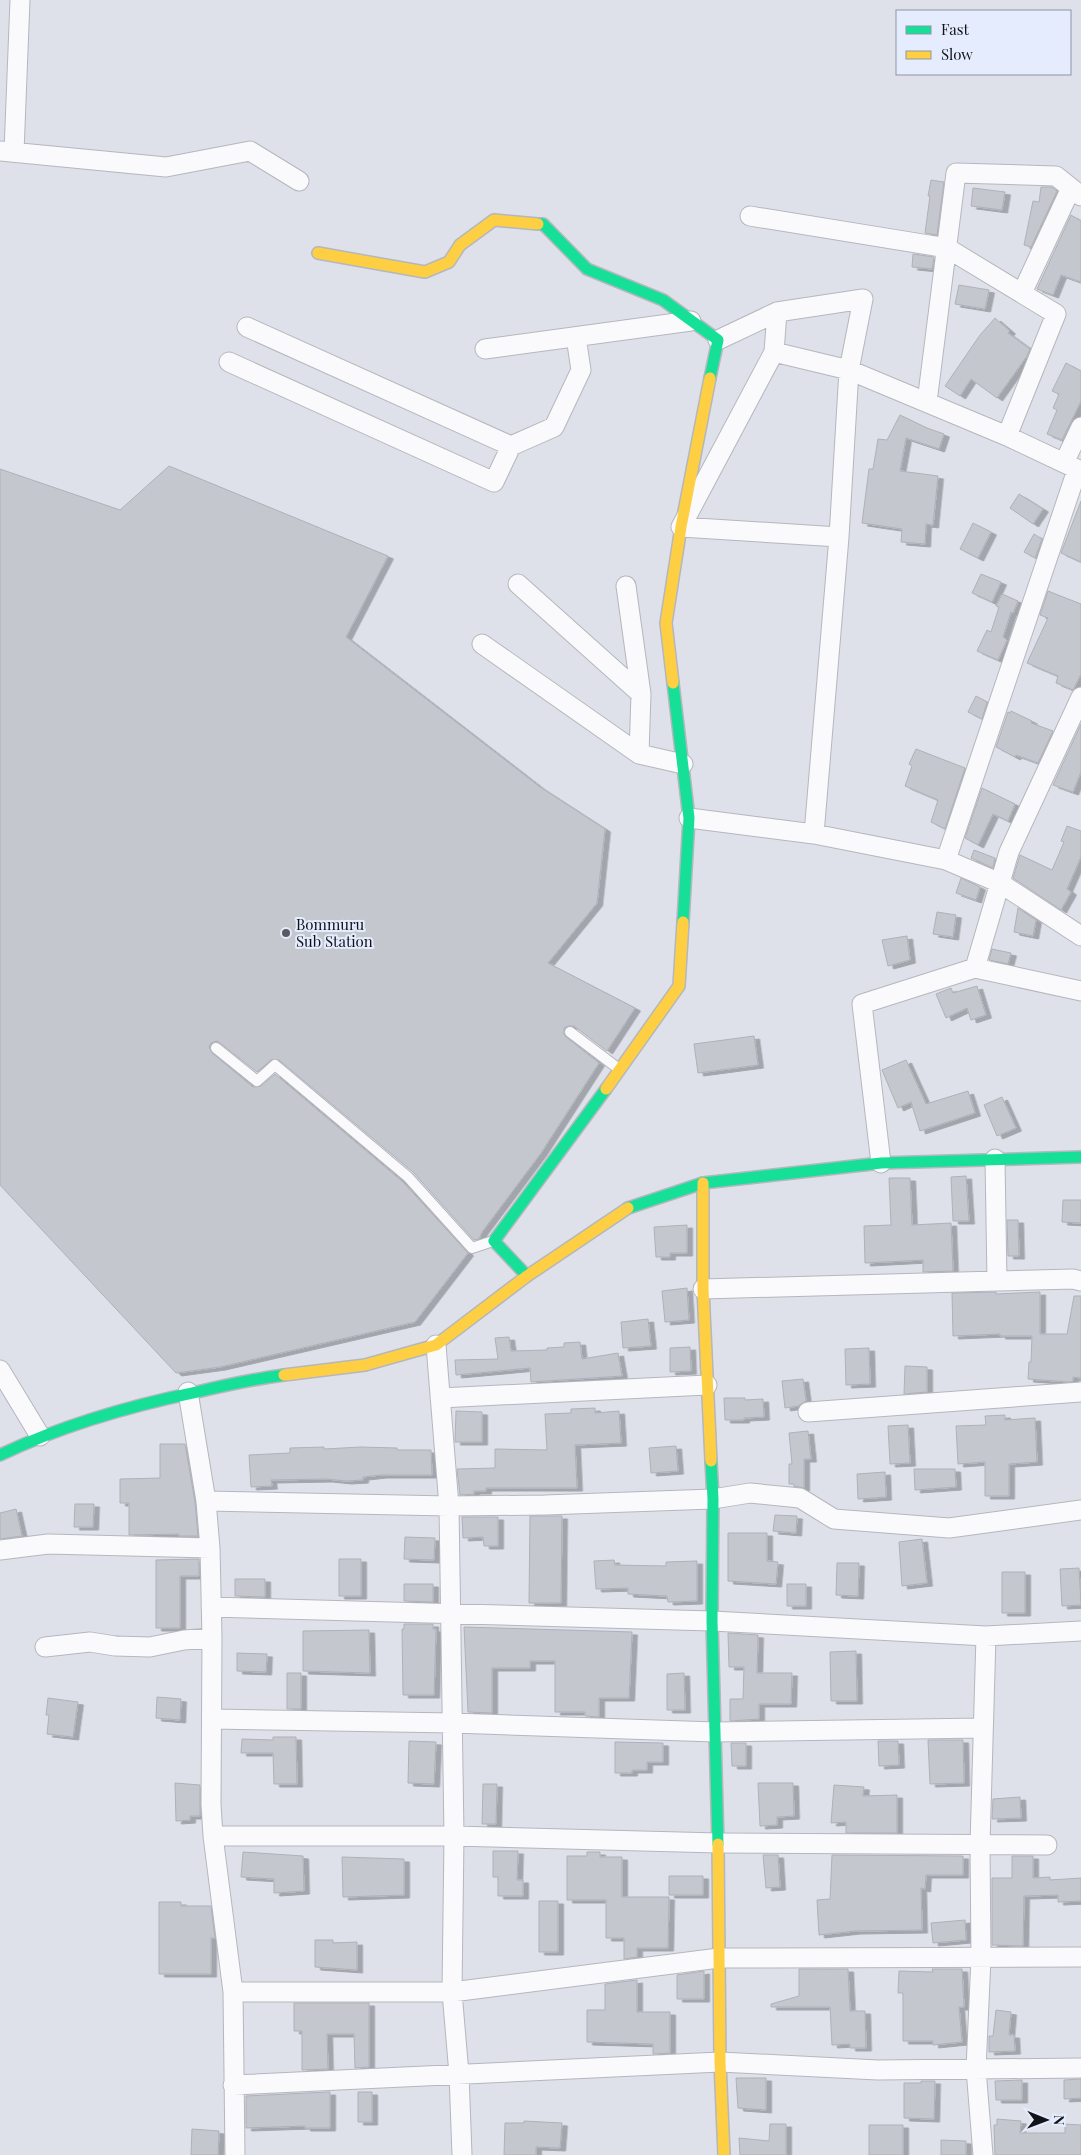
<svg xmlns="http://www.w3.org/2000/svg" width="1081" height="2155" font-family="'Playfair Display',serif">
	<defs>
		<filter id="shadow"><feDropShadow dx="5.5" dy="3" stdDeviation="0" flood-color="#0004"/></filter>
	</defs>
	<rect width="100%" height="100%" fill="#dee1ea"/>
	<path fill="#c4c7ce" stroke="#afb1b8" filter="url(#shadow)" d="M931,180l13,2 -7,53 -12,-2 5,-37h-2z
		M1041,187h11l5,4 -26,56 -7,-2 9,-44 6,1z
		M973,188l32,4 -3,18 -31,-4z
		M1071,215l10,6v61l-20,-7 -8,20 -16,-6z
		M913,254l21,3 -2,12 -20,-2z
		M959,285l30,5 -4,19 -30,-5z
		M995,318l15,13 -2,2 22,16 -3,7 -30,42 -26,-19 -11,17 -15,-10 35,-51z
		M1066,363l15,8v30l-19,39 -15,-6 10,-24 -4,-2 6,-14 -7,-3z
		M900,415l27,13 17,6 -5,15 -33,-11 -6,33 38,5 -5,49 -7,-1 -1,20 -24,-2 1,-13 -40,-6 7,-54h4l5,-30 9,1z
		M169,466l219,90 -42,81 194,150 65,42 -8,74 -49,60 87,45 -28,43 -33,-25h-6l-4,2v6l2,3 33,26 -58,90 -59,79 -3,7 -5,1 -61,-68 -134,-112h-8l-14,12 -37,-29 -3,-2 -6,2 -2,4 3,6 41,34 8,-1 14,-12 128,108 65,71 -53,69 -195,45 -44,6 -176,-188v-716l120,41z
		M1019,494l24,15 -10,15 -23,-16z
		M1081,501v61l-20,-9z
		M973,523l18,9 -13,26 -18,-9z
		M1034,534l8,5 -7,19 -11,-6z
		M981,574l20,8 -9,20 -20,-9z
		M1048,591l33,13v70l-8,16 -17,-7 2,-7 -31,-13 21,-45 -8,-3z
		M1002,594l16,7 -5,12 -2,-1 -8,25 4,3 -9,20 -21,-9 10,-21 4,2 8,-25 -3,-1z
		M976,696l11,6 -5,17 -14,-7z
		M1011,711l21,10 -1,2 22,8 -15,32 -22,-8 -1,2 -19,-10 12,-35 2,1z
		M1081,724v48l-8,20 -20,-7z
		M916,749l49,19 -20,61 -14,-7 7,-22 -33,-14 7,-20 -3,-2z
		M982,788l33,16 -7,17 -15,-7 -15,31 -13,-7z
		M1067,826l14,5v26l-14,32 4,3 -10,18 -48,-32 7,-23 32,15 12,-28 -3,-1z
		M974,850l21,8 -2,10 -22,-10z
		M961,878l19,9 -4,13 -20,-7z
		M1018,908l18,12 -3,16 -19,-4z
		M937,912l19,3 -3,22 -20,-3z
		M907,936l3,24 -22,6 -6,-26z
		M992,949l19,4 -3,11 -19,-4z
		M977,986l9,29 -15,5 -4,-12 -21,10 -10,-24 15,-6 2,5z
		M754,1036l4,29 -60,8 -4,-29z
		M906,1060l20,44 42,-13 7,22 -55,18 -9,-29 -13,6 -16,-38z
		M1002,1097l14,31 -19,8 -13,-31z
		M966,1176l3,45h-16l-2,-44z
		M889,1178h21l2,47 39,-2 2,48 -30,1v-12l-58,3 -1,-37 27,-1z
		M1063,1200h18v23l-19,-1z
		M1007,1220h11l1,36h-11z
		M687,1225v28h-17v4h-14l-2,-30z
		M687,1288l2,32 -24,2 -3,-31z
		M996,1292v2l44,-2v42h27l7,-38h7v82l-8,-1v4l-3,1 -42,-3 1,-17h2l1,-26h-32v-2l-47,2 -1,-43z
		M648,1319l3,27 -28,2 -2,-26z
		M509,1337l2,14 36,-1v-2l17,-1v-4l16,-1 2,17 36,-6 4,23 -91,6 -1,-14 -74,7 -1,-15 43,-1 -3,-21z
		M690,1347l1,24 -21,1v-24z
		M869,1348l1,36 -24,1 -1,-36z
		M905,1366l22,1v25l-23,2z
		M803,1379l3,22 -8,5 -13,2 -3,-27z
		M724,1398h21v2l18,-1 1,18 -20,1v2h-19z
		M595,1408v5l24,-2 2,32 -46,2 2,43h-91v3h-12v3l-14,1 -3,-26 38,-1v-19l52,1 -2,-36 26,-1v-4z
		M456,1411l26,1v30h-27z
		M1005,1415v5l30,-2 2,44 -28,2v32h-24v-34l-27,2 -2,-38 30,-1 -1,-9z
		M908,1425l2,38 -20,1 -2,-38z
		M808,1431l3,28h-7v29l-10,-2v-2h-5v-20h3l-3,-31z
		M160,1444h25l10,58 3,34h-19v-2l-50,1v-32h-9v-24l40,-1z
		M676,1446l2,25 -27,2 -2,-25z
		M324,1447v2l37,-2 36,1v2h34l1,25h-51l-18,2v3l-17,1 -19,-2 -56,1 1,6 -21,1 -2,-32 41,-2v-5z
		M914,1469h41l1,18 -41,3z
		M885,1472l1,25 -28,2 -1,-25z
		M75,1504h19l-1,23h-19z
		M16,1509l6,27 -22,3v-26z
		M775,1515l22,1 -1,17 -23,-2z
		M530,1516h32l-1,87h-32z
		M462,1517h36v29h-14l-1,-9 -20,1z
		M728,1533h39v28l11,1 -2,22 -48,-3z
		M405,1537l30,1 -1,22 -30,-1z
		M922,1539l5,44 -25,3 -3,-44z
		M199,1559v17h-19v52h-24v-68z
		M339,1559h22v37h-22z
		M614,1560l1,5 51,1v-4l31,-1v40l-29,1 -1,-6 -39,-2v-6l-32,1 -2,-28z
		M837,1563h22l-1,33 -22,-1z
		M1079,1568l2,37 -19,1 -2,-37z
		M1002,1572h23v41h-23z
		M235,1579h30v18l-30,-1z
		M404,1584h29v18l-29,-1z
		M787,1584h19v22h-19z
		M404,1624h29v5h3l-2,66h-31l-1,-66h2z
		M464,1627l168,5 -3,66h-30v19l-14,-1v-4h-30v-51h-25v7h-38v45l-24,-1z
		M369,1630l1,43 -67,-2v-40z
		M728,1633l30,2 -1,38h35l-1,31h-32v15l-29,2v-22h13l1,-32h-15z
		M856,1651l1,50h-26l-1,-49z
		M237,1653l30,1 -1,18 -29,-1z
		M287,1673h14v36h-14z
		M684,1673l1,37h-18v-36z
		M157,1697l24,2 -1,21 -24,-2z
		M48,1698l30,4 -5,35 -26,-3 2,-19h-3z
		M273,1737h23l1,47h-23l-1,-31h-32l1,-14 31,1z
		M928,1740h35l1,43 -34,1z
		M409,1741l27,1 -2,42 -26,-1z
		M878,1741h20l1,24 -20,1z
		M615,1742l48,1v19h-16v8h-15v3h-17z
		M731,1743h15v23h-14z
		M175,1783l25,2v31h-10v4l-14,1z
		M758,1783h35l1,33 -17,1v8l-17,1z
		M483,1784h14l-1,40h-14z
		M834,1785l30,2 -1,9 34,-1v38h-51v-11l-15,1z
		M1020,1797l1,21 -29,1 1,-20z
		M493,1851h25l-1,29h6v16h-25v-19h-5z
		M243,1852l60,4 1,35 -30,2v-14l-33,-2z
		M587,1852h13v5h22v40h47l-1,51h-31v9l-13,2v-21h-18v-38h-39v-44h20z
		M763,1855h15l2,32 -14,1z
		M832,1855l131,1v19h-37l-1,14 -4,-1 1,42 -67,1 -36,4 -2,-35 13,-1z
		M1012,1856h21v22l17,-1v3l31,-2v23l-23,1v-7l-34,1 -1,50 -31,-1v-67h20z
		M342,1857l62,2v36l-61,2z
		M669,1876h34v19h-34z
		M539,1901h19v51h-19z
		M159,1902h22v4h30l4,32h-4v36h-52z
		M965,1920l1,20 -33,3 -2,-20z
		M315,1940h18v3l24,-1v28l-42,-3z
		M799,1969h49l2,42h15l1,37h-16v-4l-18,1 -2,-38h-59v-3l28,-8z
		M932,1969h30l2,38h-5l3,35 -29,3v-4h-30v-48h-5l1,-22 34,1z
		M704,1971v28h-27v-24z
		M637,1980v32h33v41l-17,1v-10l-66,-2v-32h18v-26z
		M294,2003h75v64l-14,1 -1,-34h-27l1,35 -26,1v-39h-8z
		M996,2010l15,2 -2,23h5l1,16 -26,1v-16h4z
		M736,2078h30v32l-28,-2z
		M1081,2079v19l-17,1v-19z
		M1022,2080v20h-26l-1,-19z
		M921,2081h14l-1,38 -30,-1v-35h17z
		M328,2092h2v36h-25v-2l-59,2v-32z
		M358,2092h14v30h-14z
		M997,2119l24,2 -1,12h45v-9l16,1v30h-86l-1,-30h3z
		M524,2121l38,2 -2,25 -24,-1v8h-32l1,-32h19z
		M770,2124h16v31h-46l-1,-17 30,3z
		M869,2125h34v30h-34z
		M192,2129l27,2 -1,24h-27z
		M941,2140l25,1v14h-25z"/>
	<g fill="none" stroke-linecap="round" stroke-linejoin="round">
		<g stroke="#b4b7bd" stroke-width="12">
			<path id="lane" d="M570,1032l49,37
				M216,1048l41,33 18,-16 133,112 64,71 21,-7"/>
		</g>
		<g stroke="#b4b7bd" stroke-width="21">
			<path id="street" d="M0,151l166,16 84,-16 49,30
				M14,152l6,-152
				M750,216l197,32 109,66 -49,122
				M1022,293l49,-105
				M777,312l-3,40 -93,175 158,10
				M247,327l264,119 43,-19 27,-57 -5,-33
				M718,340l59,-28 86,-13 -14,71 -10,167 -25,297
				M485,349l206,-28
				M774,352l75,18 158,66 74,35
				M229,362l265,120 17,-36
				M927,402l29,-229 100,3 25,20
				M1064,463l17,-36
				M518,584l123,110
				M626,586l15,108 -2,60
				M482,644l157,110 44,10
				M689,818l125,16 132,26 131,-390
				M946,860l54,23 81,53
				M975,968l34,-116 72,-155
				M995,1159l2,122 76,-2 8,2
				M881,1163l-19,-159 113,-36 106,23
				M703,1289l294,-8
				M436,1345l13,161 5,330 -2,156 7,82 3,81
				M0,1370l40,66
				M188,1392l18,109 4,47 2,90 -1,166 2,32 20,156 2,163
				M440,1398l267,-13
				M808,1412l273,-20
				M206,1501l243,5 96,-1 168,-6 37,-6 50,5 34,21 115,9 132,-18
				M0,1550l48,-6 162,4
				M211,1607l501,14 274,15 95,-5
				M45,1647l45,-5 25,4 35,1 34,-7 28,-2
				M212,1719l241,4 262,9 268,-4
				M213,1836h241l264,7 329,2
				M233,1992h219l267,-34 362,-1
				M233,2085l487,-23 158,8 203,-2
				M983,2155l-7,-86 5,-111 -1,-113 6,-209"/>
		</g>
		<g stroke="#b4b7bd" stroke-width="14">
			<path id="fast" d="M538,224h5l44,45 76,31 55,40 -8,38
				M673,683l16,135 -6,104
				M628,1208l75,-25 178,-20 200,-6
				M527,1276l-33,-35 112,-152
				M0,1455c63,-30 129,-49 197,-63 29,-7 57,-13 87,-17
				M711,1461l2,38 -1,122 6,223"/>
		</g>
		<g stroke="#b4b7bd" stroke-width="14">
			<path id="slow" d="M318,253l107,19 24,-10 11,-17 34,-25 44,4
				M673,683l-7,-60 15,-96 29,-149
				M606,1089l73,-103 4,-64
				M703,1183v106l8,172
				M284,1375l81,-10 71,-20 91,-69 101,-68
				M718,1844l2,218 4,93"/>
		</g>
		<use href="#lane" stroke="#fafafc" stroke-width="10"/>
		<use href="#street" stroke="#fafafc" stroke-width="19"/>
		<use href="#fast" stroke="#16e098" stroke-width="11"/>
		<use href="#slow" stroke="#ffcf43" stroke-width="11"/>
	</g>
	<circle fill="#595b62" stroke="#e5ecfd" stroke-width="2" cx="286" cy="933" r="5"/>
	<g text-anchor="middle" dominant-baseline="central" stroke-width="4" stroke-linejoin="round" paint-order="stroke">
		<g font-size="15" fill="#111319" stroke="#e5ecfd" text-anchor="start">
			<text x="296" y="924">Bommuru<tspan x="296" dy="17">Sub Station</tspan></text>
		</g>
	</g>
	<rect x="896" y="10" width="175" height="65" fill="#e5ecfd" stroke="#9095a2"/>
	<rect x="906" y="26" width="25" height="8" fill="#16e098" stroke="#9095a2"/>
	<text x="941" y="35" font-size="15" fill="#111319">Fast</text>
	<rect x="906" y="51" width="25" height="8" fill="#ffcf43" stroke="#9095a2"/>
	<text x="941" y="60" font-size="15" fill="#111319">Slow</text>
	<g transform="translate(1046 2120) rotate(91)" stroke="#e5ecfd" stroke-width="4" paint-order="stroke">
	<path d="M0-4L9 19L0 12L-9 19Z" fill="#111319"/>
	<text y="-8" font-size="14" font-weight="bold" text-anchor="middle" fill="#111319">N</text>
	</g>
</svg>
